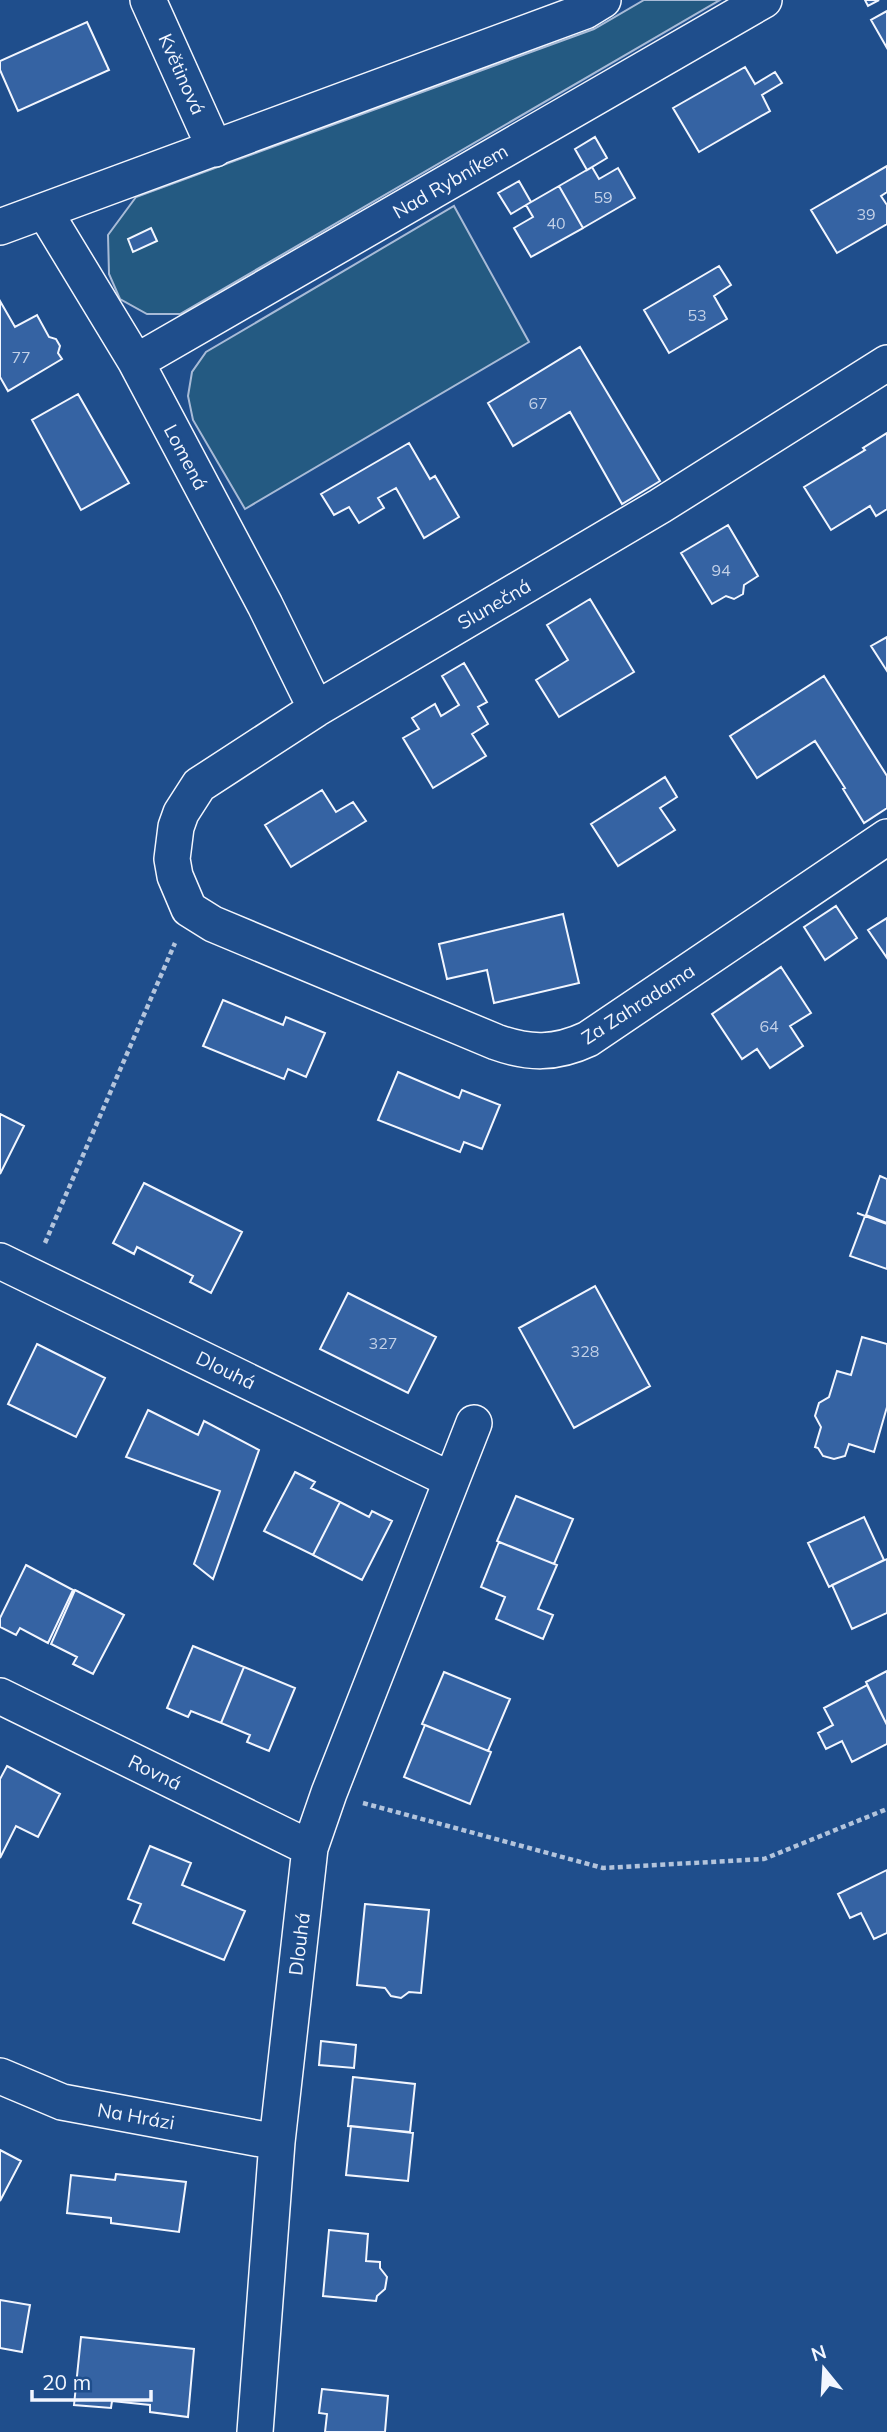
<svg xmlns="http://www.w3.org/2000/svg" width="887" height="2432" font-family="Mulish,sans-serif">
	<rect width="100%" height="100%" fill="#1f4e8c"/>
	<path fill="#245a82" stroke="#a8bbd7" stroke-width="2" d="M644,0h76l-540,314h-33l-27,-15 -11,-25 -1,-39 28,-38 458,-168z
		M454,206l75,136 -284,167 -52,-89 -5,-24 4,-24 14,-20z"/>
	<path fill="#3563a3" stroke="#f2f6ff" stroke-width="2" d="M865,0h14l-11,6z
		M887,11v37l-16,-28z
		M87,22l22,48 -91,41 -18,-41v-9z
		M745,67l10,17 20,-12 7,11 -20,12 8,16 -71,41 -26,-44z
		M595,137l12,21 -20,12 -12,-21z
		M887,166v26l-6,4 6,9v19l-50,29 -26,-43z
		M592,167l7,12 19,-11 17,30 -52,30 -24,-42z
		M519,181l12,21 -20,12 -13,-21z
		M559,186l24,42 -52,29 -17,-29 19,-11 -7,-12z
		M151,228l6,13 -24,11 -5,-13z
		M719,266l12,19 -17,11 13,23 -58,34 -25,-43z
		M0,301l15,26 22,-12 12,22 7,2 4,7 -2,7 4,6 -54,32 -8,-14z
		M580,347l80,134 -38,23 -52,-92 -57,34 -25,-43z
		M78,394l51,89 -48,27 -49,-90z
		M887,433v76l-11,7 -6,-10 -39,24 -27,-43 61,-37 -2,-2z
		M409,443l21,36 5,-3 24,41 -35,21 -28,-50 -18,10 6,10 -25,15 -10,-16 -15,8 -13,-21z
		M728,525l30,51 -14,9 -1,9 -9,5 -8,-3 -14,8 -31,-51z
		M590,599l44,73 -75,45 -23,-37 32,-20 -21,-35z
		M887,637v34l-16,-25z
		M464,663l23,39 -9,5 10,17 -16,10 14,22 -53,32 -30,-50 16,-9 -7,-11 23,-14 6,12 18,-11 -17,-29z
		M824,676l63,100v32l-23,15 -21,-34 2,-1 -30,-47 -58,37 -27,-42z
		M665,777l12,20 -17,11 15,22 -57,36 -27,-42z
		M322,790l14,22 17,-10 13,19 -75,46 -26,-42z
		M836,906l21,32 -32,22 -21,-33z
		M563,914l16,69 -85,20 -7,-33 -40,9 -8,-35z
		M887,918v40l-19,-28z
		M781,967l30,46 -21,13 13,20 -33,22 -13,-19 -15,10 -30,-45z
		M223,1000l60,25 3,-8 39,16 -19,44 -18,-8 -4,10 -81,-33z
		M398,1072l61,26 3,-8 38,15 -18,44 -18,-7 -4,10 -82,-32z
		M0,1114l24,12 -24,48z
		M880,1176l7,3v44l-21,-8z
		M144,1183l98,49 -31,61 -21,-11 3,-6 -56,-29 -3,7 -21,-11z
		M857,1213l30,11v45l-37,-13 15,-40z
		M595,1286l55,100 -76,42 -55,-100z
		M348,1293l88,44 -28,56 -88,-44z
		M862,1337l25,7v63l-13,45 -25,-8 -4,12 -11,3 -11,-3 -5,-8 -3,-1 6,-20 -6,-11 4,-13 10,-6 8,-26 14,4z
		M37,1344l68,34 -29,59 -68,-33z
		M148,1410l50,25 6,-14 55,29 -46,129 -19,-15 26,-73 -94,-34z
		M295,1472l20,10 -4,6 29,14 -27,53 -49,-24z
		M516,1496l57,23 -19,45 -57,-23z
		M340,1502l29,15 3,-6 20,10 -30,59 -49,-25z
		M864,1517l20,43 -55,27 -21,-44z
		M499,1542l58,23 -19,44 15,6 -10,24 -47,-20 9,-22 -24,-10z
		M887,1559v54l-35,16 -20,-44z
		M26,1565l47,25 -25,53 -28,-15 -4,7 -16,-8v-9z
		M75,1590l49,25 -31,59 -20,-10 4,-7 -26,-13z
		M193,1646l51,21 -23,56 -30,-12 -3,6 -21,-9z
		M244,1667l51,21 -26,63 -22,-9 3,-7 -29,-12z
		M887,1671v54l-21,-43z
		M444,1672l66,27 -22,52 -66,-27z
		M867,1685l20,40v19l-35,18 -10,-21 -16,8 -8,-16 15,-8 -9,-17z
		M425,1725l66,27 -21,52 -66,-27z
		M7,1766l53,28 -22,43 -22,-11 -16,32v-79z
		M150,1846l41,17 -9,22 63,26 -21,49 -91,-37 8,-19 -13,-5z
		M887,1870v63l-13,6 -13,-26 -11,5 -12,-24z
		M365,1904l64,6 -8,83 -12,-1 -8,6 -10,-2 -6,-8 -28,-3z
		M321,2041l35,4 -2,23 -35,-3z
		M353,2077l62,7 -5,48 -62,-6z
		M351,2126l62,7 -5,48 -62,-6z
		M0,2150l21,11 -21,40z
		M116,2174l70,8 -7,50 -68,-9v-5l-44,-5 4,-38 44,5z
		M329,2230l39,4 -2,27 14,1v6l7,9 -2,12 -8,7 -1,5 -53,-5z
		M0,2300l30,5 -8,47 -22,-4z
		M81,2337l113,12 -6,68 -38,-5v-7l-38,-4 -1,7 -37,-3z
		M322,2389l66,7 -3,36h-60l2,-18 -8,-1z"/>
	<g fill="none" stroke-linecap="round" stroke-linejoin="round">
		<g stroke="#f2f6ff" stroke-width="38">
			<path id="street" d="M148,0l67,149
				M45,212l91,150 129,243 51,104
				M0,227l585,-216 18,-11
				M136,362l628,-362
				M887,363l-227,143 -344,203 -117,76 -18,28 -5,14 -4,32 3,17 14,33 24,15 283,118c33,12 60,12 92,-3l299,-202
				M0,1261l451,219
				M0,1696l310,152
				M0,2076l62,26 215,40
				M255,2432l22,-290 33,-294 19,-55 145,-370"/>
		</g>
		<path stroke="#b3c4dc" stroke-width="4.5" stroke-dasharray="5 3.5" stroke-linecap="butt" d="M45,1243l130,-300
			M363,1803l240,65 161,-9 123,-50"/>
		<use href="#street" stroke="#1f4e8c" stroke-width="35"/>
	</g>
	<g text-anchor="middle" dominant-baseline="central" stroke-width="5" stroke-linejoin="round" paint-order="stroke">
		<g font-size="16" fill="#c3d1e8">
			<text x="603" y="197">59</text>
			<text x="866" y="214">39</text>
			<text x="556" y="223">40</text>
			<text x="697" y="315">53</text>
			<text x="21" y="357">77</text>
			<text x="538" y="403">67</text>
			<text x="721" y="570">94</text>
			<text x="769" y="1026">64</text>
			<text x="383" y="1343">327</text>
			<text x="585" y="1351">328</text>
		</g>
		<g font-size="19" fill="#f2f6ff" stroke="#1f4e8c">
			<text transform="translate(182 74) rotate(66)">Květinová</text>
			<text transform="translate(450 181) rotate(-30)">Nad Rybníkem</text>
			<text transform="translate(186 457) rotate(62)">Lomená</text>
			<text transform="translate(494 604) rotate(-30)">Slunečná</text>
			<text transform="translate(638 1004) rotate(-33)">Za Zahradama</text>
			<text transform="translate(226 1370) rotate(26)">Dlouhá</text>
			<text transform="translate(155 1772) rotate(26)">Rovná</text>
			<text transform="translate(299 1944) rotate(-83)">Dlouhá</text>
			<text transform="translate(136 2116) rotate(10)">Na Hrázi</text>
		</g>
	</g>
	<g transform="translate(824 2369) rotate(342)" stroke="#1f4e8c" stroke-width="5" paint-order="stroke">
	<path d="M0-5L12 26L0 18L-12 26Z" fill="#f2f6ff"/>
	<text y="-10" font-size="19" font-weight="bold" text-anchor="middle" fill="#f2f6ff">N</text>
	</g>
	<path d="M32 2390v10h119v-10" fill="none" stroke="#f2f6ff" stroke-width="3.5"/>
	<text x="42" y="2390" font-size="21" fill="#f2f6ff" stroke="#1f4e8c" stroke-width="5" paint-order="stroke">20 m</text>
</svg>
